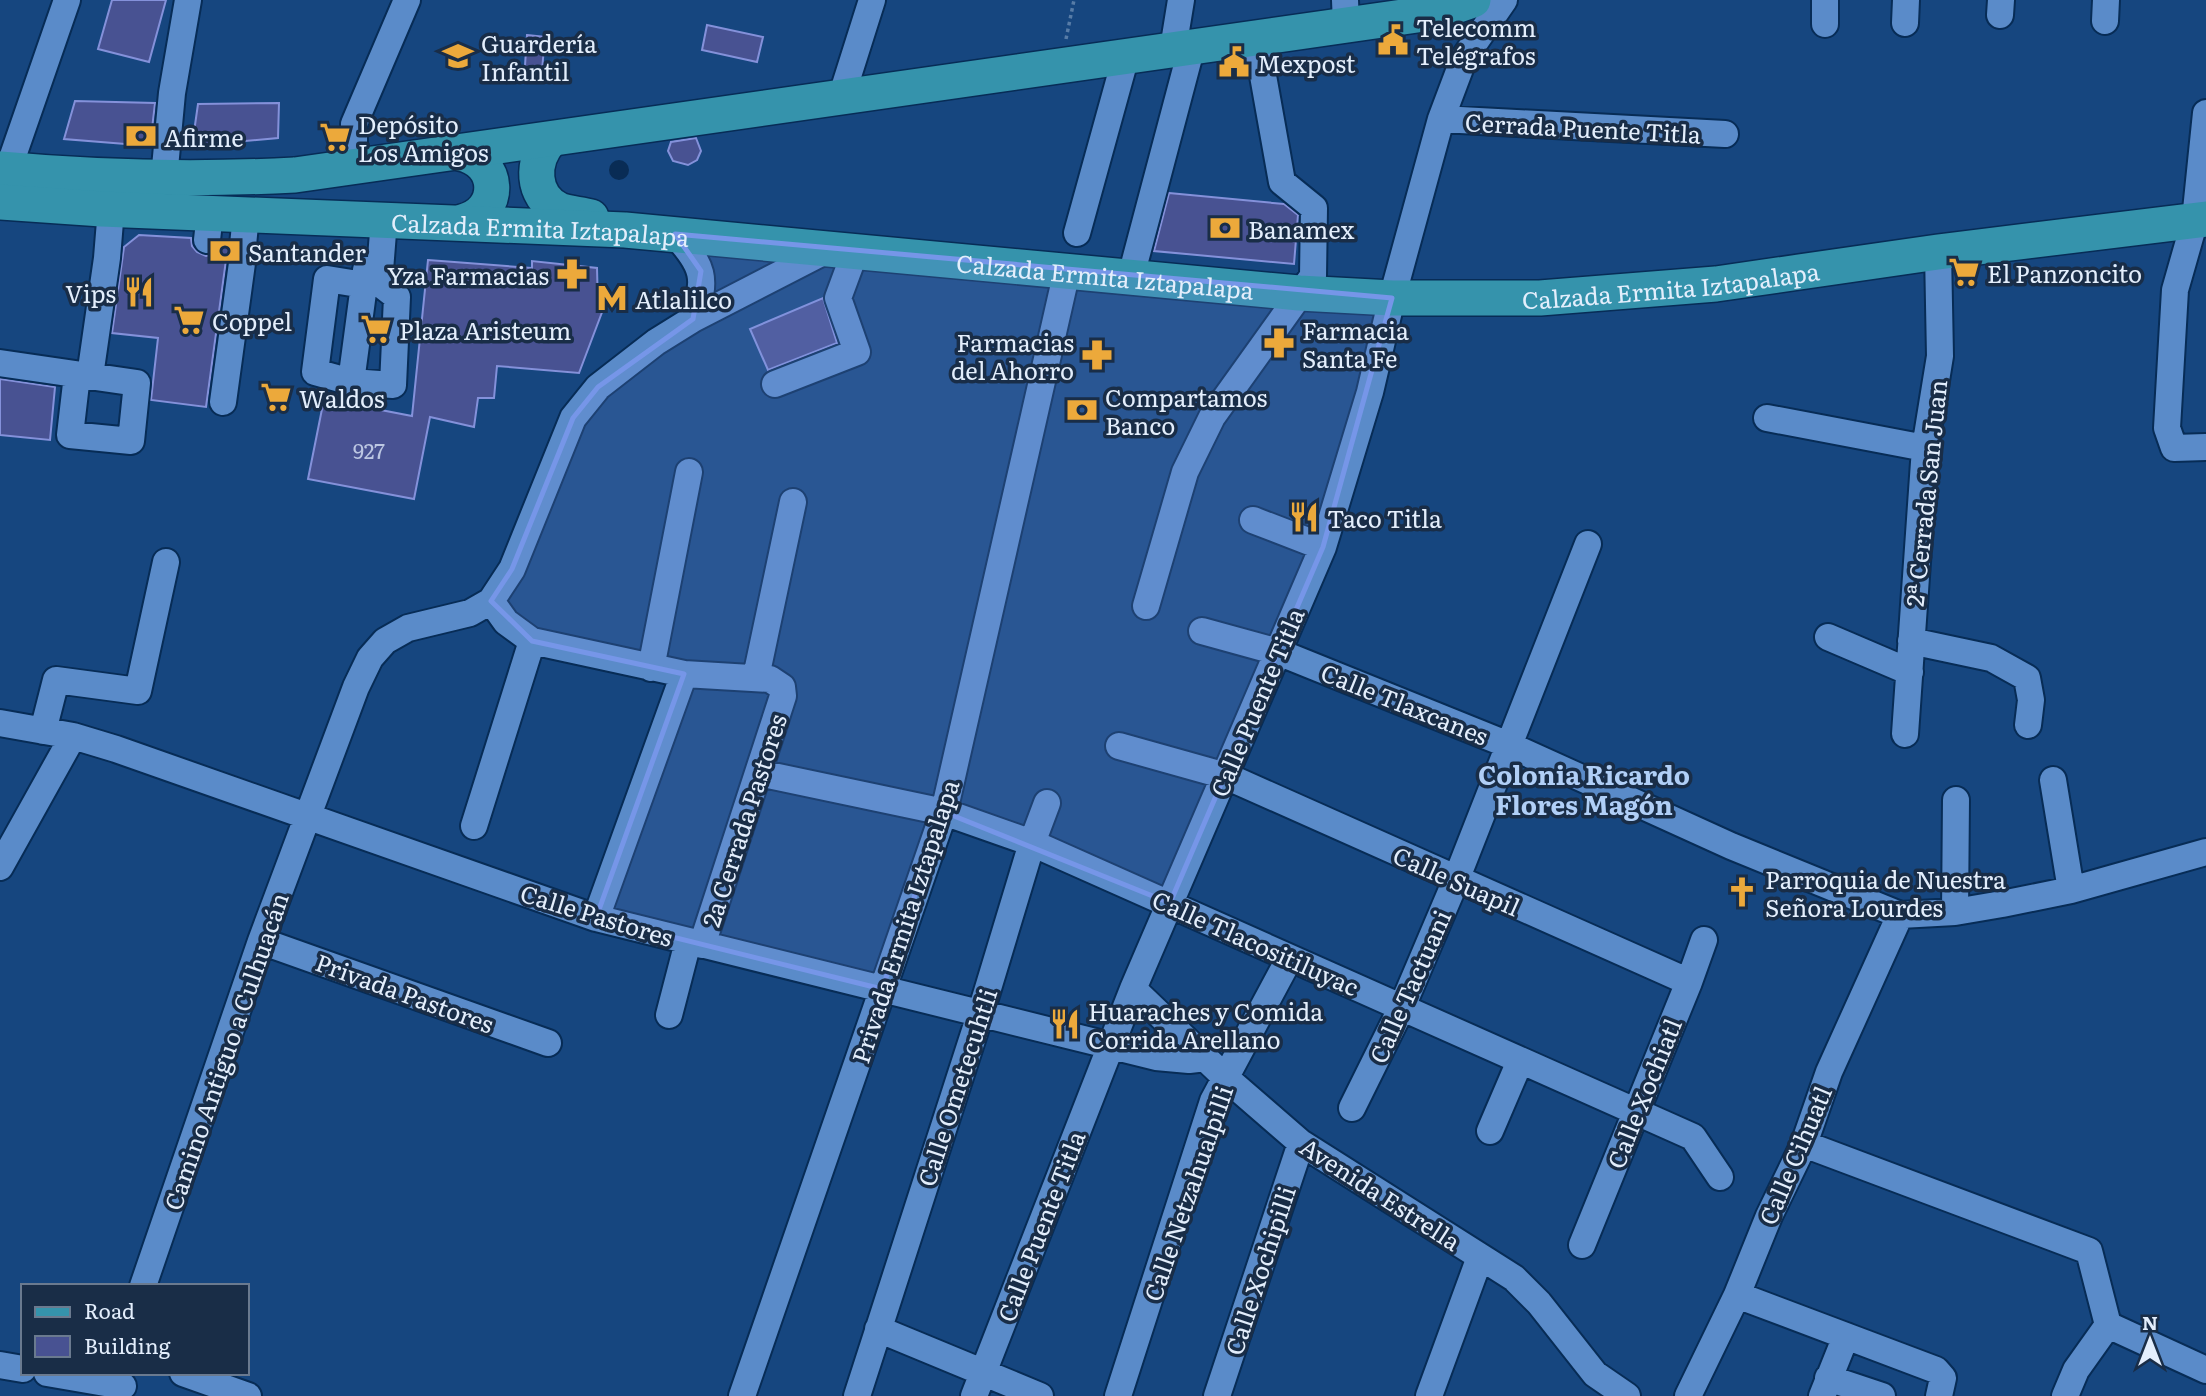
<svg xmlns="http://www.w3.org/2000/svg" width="2206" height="1396" font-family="Literata,serif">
	<rect width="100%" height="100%" fill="#16467f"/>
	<path fill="#092c55" d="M609 170a10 10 0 1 1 20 0a10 10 0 1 1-20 0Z"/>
	<path fill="#485292" stroke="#8491da" stroke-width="2" d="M112,0h54l-17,62 -51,-13z
		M707,25l56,12 -6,25 -55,-12z
		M527,35l18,2 -4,44h-17z
		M75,101l80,2 -5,43 -86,-7z
		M279,103l-1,35 -86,8 6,-42z
		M696,138l5,13 -4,9 -9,5 -15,-4 -5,-10 3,-9z
		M1169,193l115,11 14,11 -4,49 -140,-13z
		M139,235l52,3 1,8 5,6 9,4 7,-1 6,-5 4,-8 4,1 3,10 -4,7 -20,147 -55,-7 7,-62 -46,-5 12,-86z
		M428,260l104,8v-7l65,7 1,39h6l-25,66 -82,-7 -3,32h-16l-4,29 -44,-10 -16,82 -106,-20 16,-80 88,17z
		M823,298l14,45 -69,27 -18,-41z
		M0,379l55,8 -5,53 -50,-5z"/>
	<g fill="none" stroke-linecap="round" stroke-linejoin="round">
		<g stroke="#072c56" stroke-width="30">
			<path id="minor" d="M1345,0l1,25
				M1825,0v24
				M2000,15l1,-15
				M2105,21l1,-21
				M1905,23l1,-23
				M1173,49l8,-49
				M841,98l31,-98
				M2206,113l-11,107 -20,70 -8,138 7,20 32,-1
				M1441,119l284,15
				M354,167v-43l53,-124
				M8,170l59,-170
				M164,178l8,-85 16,-93
				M1077,233l49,-177
				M675,234c28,33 33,43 18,85
				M207,240l3,-27
				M243,245l3,-30
				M1131,276l61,-230
				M364,285l-37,-6 -12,93 36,10 42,3 4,-88 -18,-14 5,-63
				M0,363l137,20 -6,58 -61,-6 7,-60
				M90,376l17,-118 4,-49
				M351,382l15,-112
				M775,384l82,-32 -19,-54 17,-46
				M223,402l19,-139
				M1767,418l158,30
				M1253,520l70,27
				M491,601l15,21 26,19 152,33 86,5 12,8 1,9 -81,249
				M1146,606l39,-134 27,-55 101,-141 1,-68 -32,-26 -20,-112 -9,-32
				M1202,631l76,21 233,94 220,100 169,69 55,-3 47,-8 69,-14 135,-38
				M1828,637l82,35
				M1911,641l80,17 36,20 4,22 -3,25
				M651,668l38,-196
				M756,677l37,-175
				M0,723l73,13 43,13 480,169 560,139 33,3 17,-2
				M43,731l13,-51 82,11 28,-129
				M1905,734l20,-286 15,-92 -2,-104
				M1119,746l107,30 463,206
				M759,773l185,39 88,31 661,294 27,40
				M2053,780l18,110
				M474,826l58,-185
				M0,867l73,-131
				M1955,912l1,-112
				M596,918l88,-244
				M261,941l287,102
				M1133,989l93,89 75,65 213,135 25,25 56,71 32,22
				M669,1015l19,-73
				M1352,1108l50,-101 54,-127 132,-336
				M1490,1131l30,-70
				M1804,1144l285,107 19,74 98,45
				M1582,1245l107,-263 15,-42
				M143,1286l118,-345 95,-254 14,-29 15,-17 23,-13 62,-15 21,-12 21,-32 61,-151 25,-31 58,-45 37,-23 136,-70
				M1737,1295l199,75 7,8 -4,18
				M878,1329l162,67
				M0,1365l23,4
				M47,1373l76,13
				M183,1373l65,23
				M1828,1378l54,18
				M742,1396l202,-584 123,-541
				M857,1396l123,-381 52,-172 15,-40
				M974,1396l159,-407 190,-442 47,-155 22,-94 49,-179 23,-61 40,-58
				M1118,1396l95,-295 76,-142
				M1217,1396l84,-253
				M1429,1396l51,-139
				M1688,1396l49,-101 32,-79 35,-72 25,-72 71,-157
				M1822,1396l24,-60
				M2065,1396l11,-26 32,-45"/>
		</g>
		<g stroke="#072c56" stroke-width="38">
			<g id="major">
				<path d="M550,140c-19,21 -19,56 9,70 10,4 22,4 32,7"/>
				<path d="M460,153c41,8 43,59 2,69"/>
				<path d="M0,169c99,9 196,11 295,6l1143,-163 35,-12"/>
				<path id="s1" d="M0,202l102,7 523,21 674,63 93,5h148l176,-14 222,-32 268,-33"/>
			</g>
		</g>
		<path stroke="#577ca7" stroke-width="3.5" stroke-dasharray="3.5 3.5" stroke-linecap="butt" d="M1066,39l8,-39"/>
		<use href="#minor" stroke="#5a8bc9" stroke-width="26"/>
		<use href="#major" stroke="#3593ac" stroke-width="35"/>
	</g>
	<path fill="#7696e8" fill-opacity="0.2" stroke="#7696e8" stroke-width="5" stroke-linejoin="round" d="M675,234l717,64 -69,249 -153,356 -226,-91 -62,177 -286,-71 88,-244 -152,-33 -41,-40 21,-32 61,-151 25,-31 95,-68 8,-48z"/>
	<defs>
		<g id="civic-bare" transform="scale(2.415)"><path d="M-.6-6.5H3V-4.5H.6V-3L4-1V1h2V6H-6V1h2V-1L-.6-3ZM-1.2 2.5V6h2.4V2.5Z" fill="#eca93b" stroke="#192d47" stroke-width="2.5" paint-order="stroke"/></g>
		<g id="school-bare" transform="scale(2.415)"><path d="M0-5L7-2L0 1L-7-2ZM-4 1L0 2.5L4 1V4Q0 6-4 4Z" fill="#eca93b" stroke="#192d47" stroke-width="2.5" paint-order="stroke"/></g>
		<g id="bank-bare" transform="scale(2.415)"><path d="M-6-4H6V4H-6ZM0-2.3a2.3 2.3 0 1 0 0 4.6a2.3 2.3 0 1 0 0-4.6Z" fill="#eca93b" stroke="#192d47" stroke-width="2.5" paint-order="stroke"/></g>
		<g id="supermarket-bare" transform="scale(2.415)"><path d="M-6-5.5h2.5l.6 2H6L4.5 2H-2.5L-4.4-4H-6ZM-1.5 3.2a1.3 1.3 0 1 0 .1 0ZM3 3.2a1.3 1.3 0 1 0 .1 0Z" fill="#eca93b" stroke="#192d47" stroke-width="2.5" paint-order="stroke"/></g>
		<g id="pharmacy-bare" transform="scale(2.415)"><path d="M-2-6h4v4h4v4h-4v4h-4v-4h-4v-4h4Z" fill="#eca93b" stroke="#192d47" stroke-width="2.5" paint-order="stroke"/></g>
		<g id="restaurant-bare" transform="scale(2.415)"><path d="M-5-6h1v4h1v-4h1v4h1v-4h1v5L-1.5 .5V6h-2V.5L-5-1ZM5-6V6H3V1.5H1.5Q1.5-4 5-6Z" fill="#eca93b" stroke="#192d47" stroke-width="2.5" paint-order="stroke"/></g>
		<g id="metro-bare" transform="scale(2.415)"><path d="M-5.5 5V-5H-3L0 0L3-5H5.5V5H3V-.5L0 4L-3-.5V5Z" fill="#eca93b" stroke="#192d47" stroke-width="2.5" paint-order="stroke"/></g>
		<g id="church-bare" transform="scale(2.415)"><path d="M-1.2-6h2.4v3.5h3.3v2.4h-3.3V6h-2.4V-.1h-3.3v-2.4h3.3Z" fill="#eca93b" stroke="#192d47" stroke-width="2.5" paint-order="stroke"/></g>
	</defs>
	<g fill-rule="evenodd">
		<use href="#civic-bare" x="1393" y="40"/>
		<use href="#school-bare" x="458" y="56"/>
		<use href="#civic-bare" x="1234" y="62"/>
		<use href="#bank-bare" x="141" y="136"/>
		<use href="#supermarket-bare" x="335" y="137"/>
		<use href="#bank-bare" x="1225" y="228"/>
		<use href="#bank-bare" x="225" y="251"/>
		<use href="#supermarket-bare" x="1964" y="272"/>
		<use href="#pharmacy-bare" x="572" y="274"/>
		<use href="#restaurant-bare" x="139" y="292"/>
		<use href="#metro-bare" x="612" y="298"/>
		<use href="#supermarket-bare" x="189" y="320"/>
		<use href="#supermarket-bare" x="376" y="329"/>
		<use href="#pharmacy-bare" x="1279" y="343"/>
		<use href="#pharmacy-bare" x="1097" y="355"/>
		<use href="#supermarket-bare" x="276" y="397"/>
		<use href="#bank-bare" x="1082" y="410"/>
		<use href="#restaurant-bare" x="1304" y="517"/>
		<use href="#church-bare" x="1742" y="892"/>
		<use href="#restaurant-bare" x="1065" y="1024"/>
	</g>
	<g text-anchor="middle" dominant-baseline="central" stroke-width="7" stroke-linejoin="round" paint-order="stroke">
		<g font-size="21" fill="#bcc7e2">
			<text x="369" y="449">927</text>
		</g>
		<g font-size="24" fill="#e3eefc" stroke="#192d47" text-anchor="start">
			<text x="1416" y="26">Telecomm<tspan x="1416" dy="28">Telégrafos</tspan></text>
			<text x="481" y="42">Guardería<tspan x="481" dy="28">Infantil</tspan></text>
			<text x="1257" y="62">Mexpost</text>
			<text x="358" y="123">Depósito<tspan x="358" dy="28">Los Amigos</tspan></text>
			<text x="164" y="136">Afirme</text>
			<text x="1248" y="228">Banamex</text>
			<text x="248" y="251">Santander</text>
			<text x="1987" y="272">El Panzoncito</text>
			<text x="549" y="274" text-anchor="end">Yza Farmacias</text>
			<text x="116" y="292" text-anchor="end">Vips</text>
			<text x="635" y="298">Atlalilco</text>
			<text x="212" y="320">Coppel</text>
			<text x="399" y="329">Plaza Aristeum</text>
			<text x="1302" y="329">Farmacia<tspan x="1302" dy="28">Santa Fe</tspan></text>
			<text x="1074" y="341" text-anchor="end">Farmacias<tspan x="1074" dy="28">del Ahorro</tspan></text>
			<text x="1105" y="396">Compartamos<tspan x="1105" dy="28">Banco</tspan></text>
			<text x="299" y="397">Waldos</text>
			<text x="1327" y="517">Taco Titla</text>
			<text x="1765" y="878">Parroquia de Nuestra<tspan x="1765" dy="28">Señora Lourdes</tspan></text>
			<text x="1088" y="1010">Huaraches y Comida<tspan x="1088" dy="28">Corrida Arellano</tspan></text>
		</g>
		<g font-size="24" fill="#e3eefc" stroke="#192d47">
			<text transform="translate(1583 127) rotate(3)">Cerrada Puente Titla</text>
			<text stroke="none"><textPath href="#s1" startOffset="541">Calzada Ermita Iztapalapa</textPath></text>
			<text stroke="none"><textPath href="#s1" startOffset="1108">Calzada Ermita Iztapalapa</textPath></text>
			<text stroke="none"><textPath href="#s1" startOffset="1675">Calzada Ermita Iztapalapa</textPath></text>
			<text transform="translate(1925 493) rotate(-84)">2ª Cerrada San Juan</text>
			<text transform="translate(1256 702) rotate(-67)">Calle Puente Titla</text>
			<text transform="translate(1405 703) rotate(22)">Calle Tlaxcanes</text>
			<text transform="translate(743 820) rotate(-72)">2a Cerrada Pastores</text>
			<text transform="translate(1457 880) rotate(24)">Calle Suapil</text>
			<text transform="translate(597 914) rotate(17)">Calle Pastores</text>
			<text transform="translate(904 921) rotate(-72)">Privada Ermita Iztapalapa</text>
			<text transform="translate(1256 942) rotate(24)">Calle Tlacositiluyac</text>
			<text transform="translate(1409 986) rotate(-66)">Calle Tactuani</text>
			<text transform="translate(405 992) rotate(20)">Privada Pastores</text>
			<text transform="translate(225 1051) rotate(-71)">Camino Antiguo a Culhuacán</text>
			<text transform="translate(956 1087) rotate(-72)">Calle Ometecuhtli</text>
			<text transform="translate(1643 1093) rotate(-68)">Calle Xochiatl</text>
			<text transform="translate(1794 1155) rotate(-67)">Calle Cihuatl</text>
			<text transform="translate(1187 1193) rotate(-71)">Calle Netzahualpilli</text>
			<text transform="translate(1381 1193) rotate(33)">Avenida Estrella</text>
			<text transform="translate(1040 1226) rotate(-69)">Calle Puente Titla</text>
			<text transform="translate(1259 1270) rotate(-72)">Calle Xochipilli</text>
		</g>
		<g font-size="26" font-weight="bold" fill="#b0cff7" stroke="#192d47">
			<text x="1584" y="773">Colonia Ricardo<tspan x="1584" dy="30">Flores Magón</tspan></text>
		</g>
	</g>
	<rect x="21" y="1284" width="228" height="91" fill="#192d47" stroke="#6a7a8f" stroke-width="2"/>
	<rect x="35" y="1307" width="35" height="10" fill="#3593ac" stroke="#6a7a8f" stroke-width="2"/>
	<text x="84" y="1319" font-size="21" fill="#e3eefc">Road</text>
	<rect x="35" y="1336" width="35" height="21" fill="#485292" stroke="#6a7a8f" stroke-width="2"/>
	<text x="84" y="1354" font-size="21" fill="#e3eefc">Building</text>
	<g transform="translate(2150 1340)" stroke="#192d47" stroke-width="5" paint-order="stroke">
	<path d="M0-5L12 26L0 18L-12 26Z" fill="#e3eefc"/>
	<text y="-10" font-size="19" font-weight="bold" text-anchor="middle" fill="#e3eefc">N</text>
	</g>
</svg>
